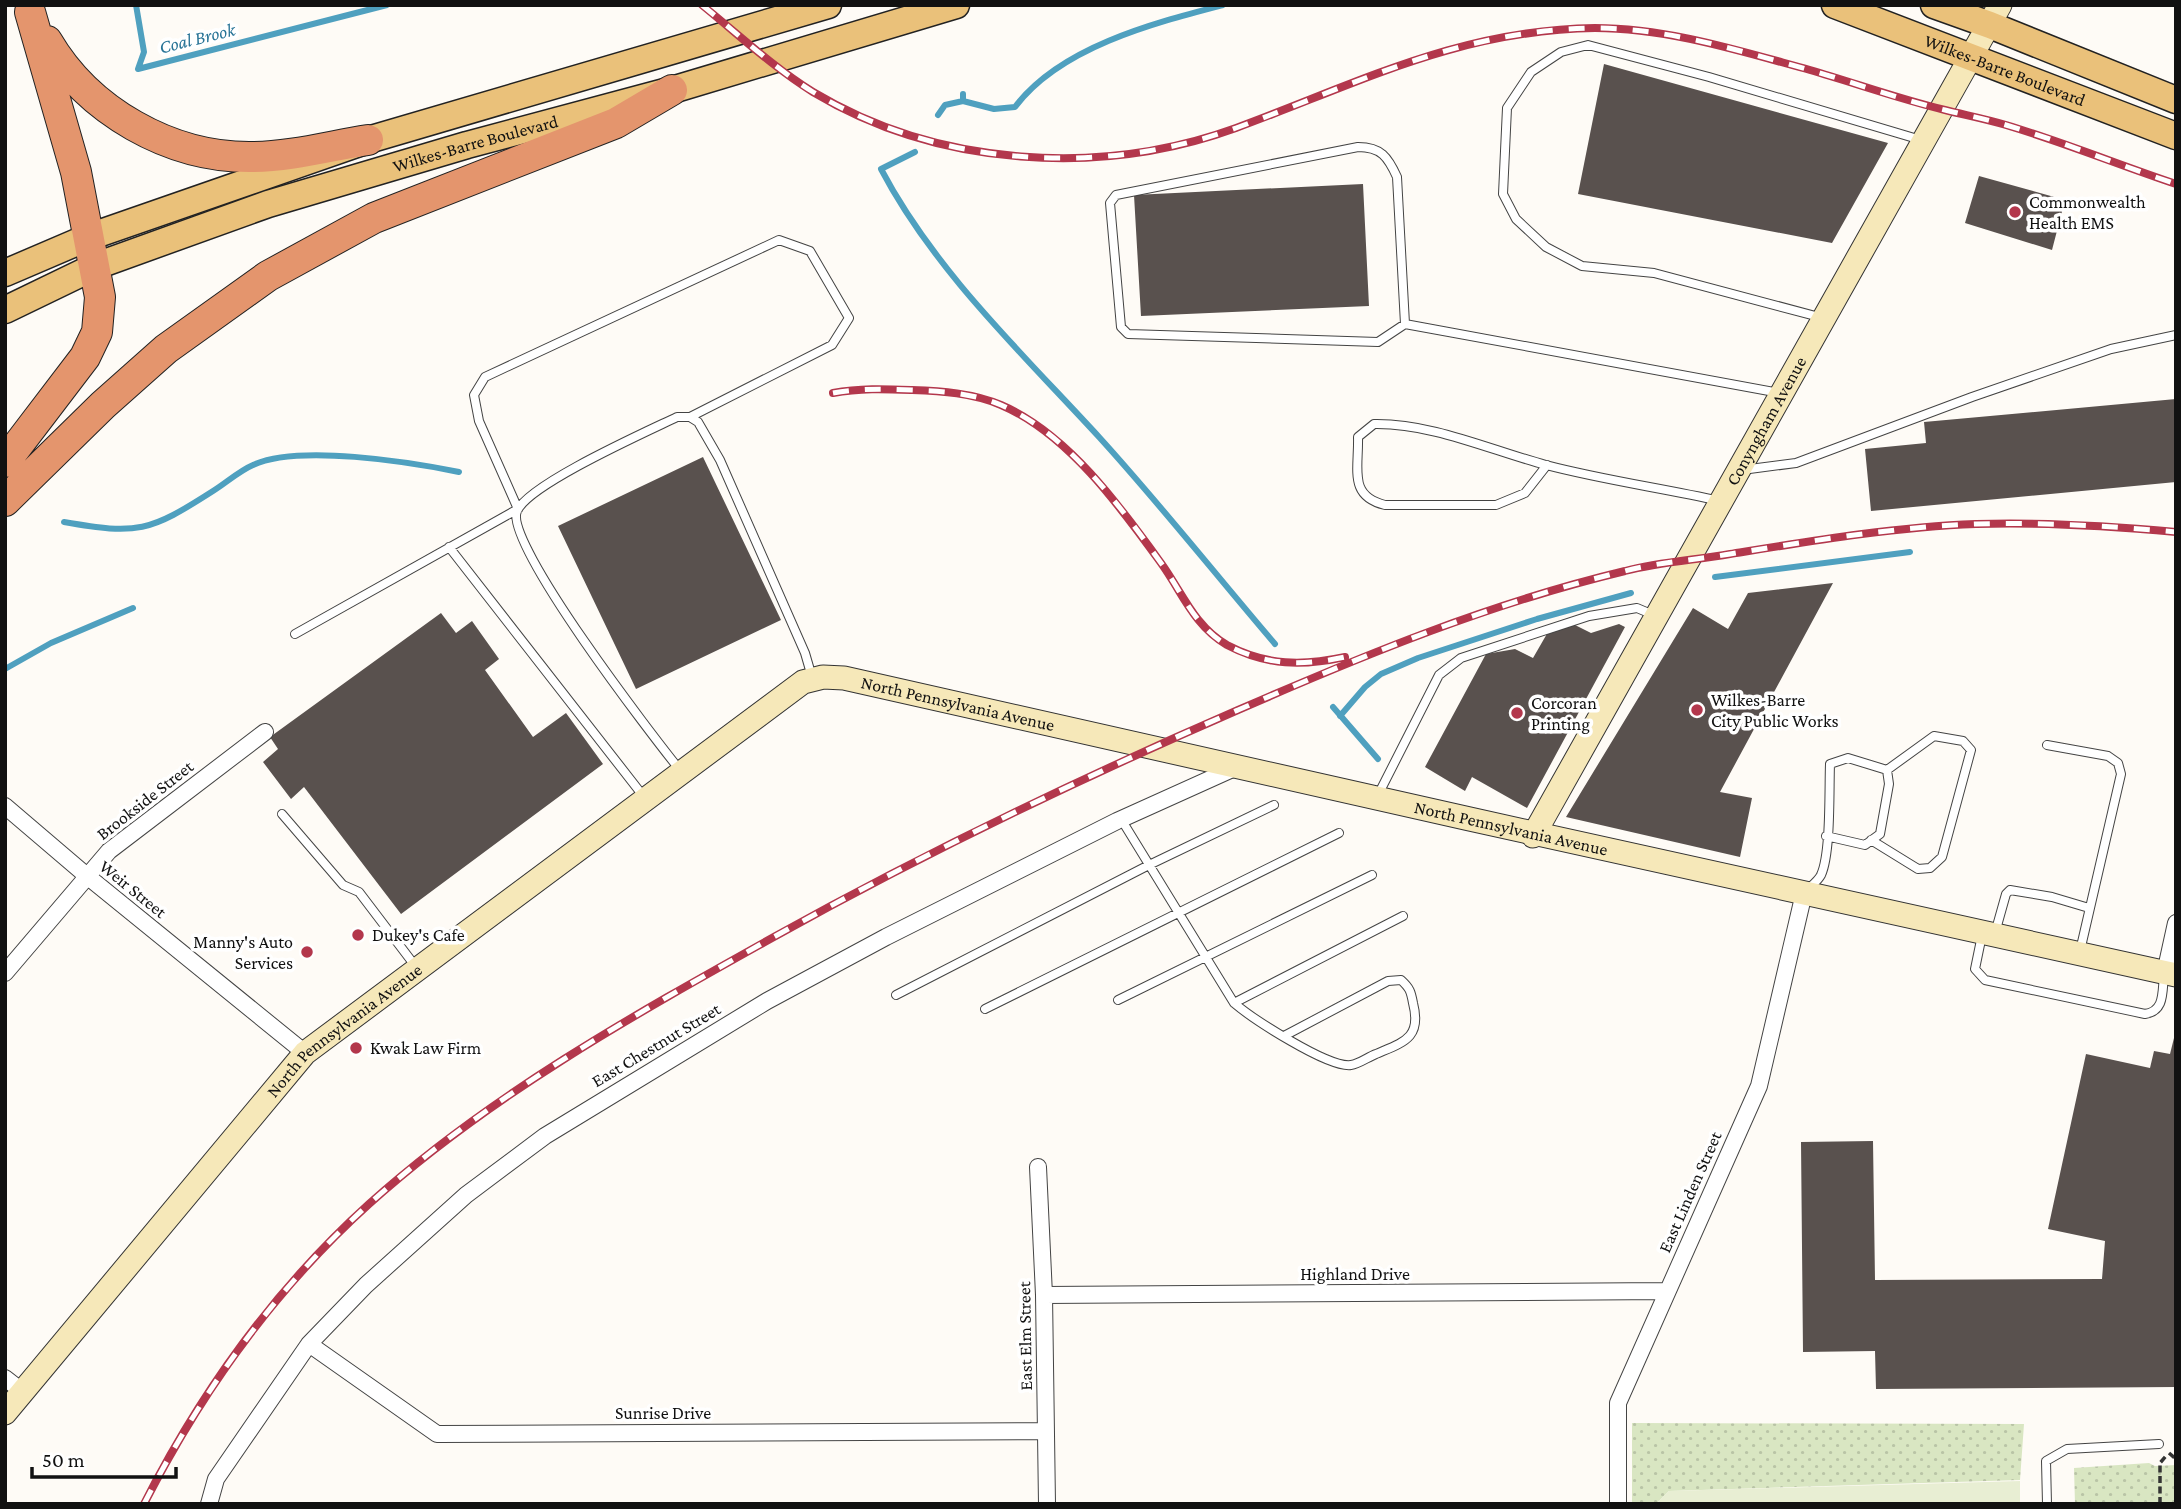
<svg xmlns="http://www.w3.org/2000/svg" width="2181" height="1509" font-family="'Crimson Pro',serif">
	<defs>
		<pattern id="grass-dots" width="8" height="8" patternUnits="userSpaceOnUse" patternTransform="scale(1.75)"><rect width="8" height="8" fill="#d9e6c2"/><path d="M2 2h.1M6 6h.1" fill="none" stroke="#b9c4a6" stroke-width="1.8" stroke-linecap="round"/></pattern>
	</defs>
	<rect width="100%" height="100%" fill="#fefbf6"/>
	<path fill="url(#grass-dots)" d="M1632,1423l392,1 -4,56 -351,11 -13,13h-24z
		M2149,1463l6,3 21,-1v39h-101l-1,-36z"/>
	<path fill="#e8eed3" d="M2020,1481v23h-364l13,-13z"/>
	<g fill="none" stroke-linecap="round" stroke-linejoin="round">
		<path stroke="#4fa0bf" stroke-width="6" d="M136,5l8,47 -6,17
			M138,69l249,-64
			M963,101l31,8 21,-2c45,-60 139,-84 208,-102
			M938,115l7,-10 18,-4v-7
			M915,152l-34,17c53,101 141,184 218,268 61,67 117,138 176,207
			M64,522c74,13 85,10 149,-31 13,-8 26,-20 40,-26 45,-21 157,-3 206,7
			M1715,577l195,-25
			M5,669l46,-26 82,-35
			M1333,707l45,52
			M1340,716l25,-29 16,-13 37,-16 119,-39 94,-26"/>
	</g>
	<path fill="#59514e" d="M1604,64l284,79 -56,100 -254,-49z
		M1979,176l86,24 -13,50 -87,-27z
		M1363,184l6,122 -228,10 -7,-121z
		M2176,399v83l-305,29 -6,-62 61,-6 -2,-21z
		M703,457l78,163 -145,69 -78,-163z
		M1833,583l-113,209 32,6 -12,59 -174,-40 127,-209 35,21 20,-36z
		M441,613l15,20 16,-12 27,38 -14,11 48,67 33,-24 37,51 -202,150 -97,-127 -13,12 -28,-37 15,-13 -8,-12z
		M1573,624l18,9 28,-9 6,3 -98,181 -55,-31 -7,14 -40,-24 61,-113 29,-5 18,9 15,-26z
		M2176,1030v357l-300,2 -1,-38 -72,1 -2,-210 72,-1 2,139 227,-1 3,-38 -57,-12 38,-175 64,14 4,-17 16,3z"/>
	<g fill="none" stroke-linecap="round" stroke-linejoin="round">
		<g stroke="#444" stroke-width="10">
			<path id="lane" d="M1823,318l-169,-45 -72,-7 -36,-19 -30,-28 -13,-25 4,-86 24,-36 30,-20 27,-7 121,32 212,63
				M1405,324l-8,-147c-9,-20 -16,-30 -39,-30l-242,48 -6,8 11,124 7,7 250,8 27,-18 375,69
				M1547,465l-22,28 -29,12h-111c-37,-9 -26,-36 -27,-68l16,-13c58,-1 116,26 172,41 57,15 116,23 174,36
				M1742,470l54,-7 176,-66 139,-48 65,-14
				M449,547l195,250
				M295,634l223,-125 -39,-88 -5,-26 11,-18 294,-137 31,11 39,67 -17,27 -142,72
				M2047,745l61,11 10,7 3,11 -41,177
				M680,770c-26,-32 -177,-228 -163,-259 12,-27 129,-79 160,-94h13l8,5 22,38 85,193 7,24
				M1377,797l62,-122 22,-17 128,-42 48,-8 19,8
				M282,814l61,71 16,7 57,75
				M1121,819l113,184c19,16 94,65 117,62 8,-1 17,-8 25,-11 28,-12 46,-16 37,-51 -2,-11 -3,-15 -12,-23l-13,1 -104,55
				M1871,840l47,29 12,-1 12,-11 29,-107 -8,-9 -29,-5 -47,34
				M1806,891c5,-5 12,-10 15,-16 10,-22 8,-84 9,-111l18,-6 39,12 2,14 -9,50 -15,11 -39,-9
				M1995,933l11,-39 4,-4 42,7 37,11
				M1982,935l-7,34 10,11 160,34c20,-3 17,-22 19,-39
				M896,995l253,-130 125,-60
				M1118,1000l254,-125
				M1234,1003l169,-87
				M985,1009l354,-176
				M2047,1504l-1,-43 21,-12 92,-5"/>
		</g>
		<g stroke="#444" stroke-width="18">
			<path id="street" d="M5,806l82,70 218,177
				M5,973l104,-122 156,-119
				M2165,973l11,-50
				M1038,1167l6,128 3,209
				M1044,1295l623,-4
				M309,1344l128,90 609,-3
				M5,1378l18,14
				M209,1504l7,-25 93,-135 57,-59 100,-90 79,-59 222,-135 119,-64 231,-116 122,-55
				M1618,1504v-101l141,-317 45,-193"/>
		</g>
		<g stroke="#333" stroke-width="25">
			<g id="secondary">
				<path id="s1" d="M1533,836l467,-831"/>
				<path id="s2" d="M5,1413l300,-360 498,-371 20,-5 21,1c444,100 887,201 1332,297"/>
			</g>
		</g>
		<g stroke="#222" stroke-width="29">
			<g id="primary">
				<path id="s3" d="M1835,5l341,131"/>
				<path d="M1934,5l56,20 186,75"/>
				<path d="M5,273l84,-36 279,-97 460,-135"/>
				<path id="s4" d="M5,310l91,-44 172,-62 199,-59 205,-55 284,-85"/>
			</g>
		</g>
		<g stroke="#222" stroke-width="32">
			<path id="highway" d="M47,41c41,70 123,117 205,116 38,0 78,-11 116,-17
				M5,462l80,-105 12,-25 3,-35 -24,-125 -46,-160
				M5,501l98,-96 63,-56 102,-73 106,-58 242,-95 56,-33"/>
		</g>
		<path stroke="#333" stroke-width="3.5" stroke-dasharray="7 3.5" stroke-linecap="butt" d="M2169,1453l7,6
			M2160,1504v-41l6,-7"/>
		<use href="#lane" stroke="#fff" stroke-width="8"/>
		<use href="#street" stroke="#fff" stroke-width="16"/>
		<use href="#secondary" stroke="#f6e8b9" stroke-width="23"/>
		<use href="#primary" stroke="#eac17a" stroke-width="26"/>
		<use href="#highway" stroke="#e4956d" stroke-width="30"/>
		<g stroke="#b3374c" stroke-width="8">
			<path id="rail" d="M702,5c37,30 71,62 111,87 125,75 288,85 423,36 125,-46 223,-98 359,-100 73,0 145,23 215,42 45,13 89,29 135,40 20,5 41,9 61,15 57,17 113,40 170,59
				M833,393c27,-5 52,-4 79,-3 29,1 61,3 89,15 66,28 119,101 160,158 21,29 33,63 66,82 40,21 76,21 118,12
				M144,1504c57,-112 132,-216 225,-300 120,-108 263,-188 403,-266 151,-84 307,-159 466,-228 126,-55 253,-107 387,-139 34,-9 70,-11 105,-17 81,-13 164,-27 246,-30 66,-2 134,2 200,8"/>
		</g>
		<use href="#rail" stroke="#fff" stroke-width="5" stroke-dasharray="16" stroke-linecap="butt"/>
	</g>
	<g fill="#b3374c" stroke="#fff" stroke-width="2.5">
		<circle cx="2015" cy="212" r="7"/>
		<circle cx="1697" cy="710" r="7"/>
		<circle cx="1517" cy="713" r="7"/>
		<circle cx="358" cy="935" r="7"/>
		<circle cx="307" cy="952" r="7"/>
		<circle cx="356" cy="1048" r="7"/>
	</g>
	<g text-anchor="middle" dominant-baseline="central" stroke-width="7" stroke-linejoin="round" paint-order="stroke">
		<g font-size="18" fill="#111" stroke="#fff">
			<text stroke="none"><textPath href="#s3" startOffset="182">Wilkes-Barre Boulevard</textPath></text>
			<text stroke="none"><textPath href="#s4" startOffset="500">Wilkes-Barre Boulevard</textPath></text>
			<text stroke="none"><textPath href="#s1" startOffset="476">Conyngham Avenue</textPath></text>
			<text stroke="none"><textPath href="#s2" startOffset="1248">North Pennsylvania Avenue</textPath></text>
			<text transform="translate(145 800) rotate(-38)">Brookside Street</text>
			<text stroke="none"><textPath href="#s2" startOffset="1815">North Pennsylvania Avenue</textPath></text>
			<text transform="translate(133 889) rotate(39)">Weir Street</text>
			<text stroke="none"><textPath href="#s2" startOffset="513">North Pennsylvania Avenue</textPath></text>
			<text transform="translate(656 1045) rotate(-31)">East Chestnut Street</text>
			<text transform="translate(1690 1192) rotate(-66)">East Linden Street</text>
			<text x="1355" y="1274">Highland Drive</text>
			<text transform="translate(1025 1336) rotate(-91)">East Elm Street</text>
			<text x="663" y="1413">Sunrise Drive</text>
		</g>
		<g font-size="18" fill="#111" stroke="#fff" text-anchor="start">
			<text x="2029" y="202">Commonwealth<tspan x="2029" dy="21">Health EMS</tspan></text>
			<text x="1711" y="700">Wilkes-Barre<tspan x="1711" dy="21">City Public Works</tspan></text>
			<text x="1531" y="703">Corcoran<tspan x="1531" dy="21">Printing</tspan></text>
			<text x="372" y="935">Dukey's Cafe</text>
			<text x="293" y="942" text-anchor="end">Manny's Auto<tspan x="293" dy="21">Services</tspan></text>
			<text x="370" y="1048">Kwak Law Firm</text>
		</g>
		<g font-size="19" font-style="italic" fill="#277396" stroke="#fff">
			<text transform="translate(197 38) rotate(-14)">Coal Brook</text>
		</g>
	</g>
	<rect width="2181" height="1509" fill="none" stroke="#111111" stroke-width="14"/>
	<path d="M32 1467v10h144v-10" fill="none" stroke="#111111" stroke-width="3.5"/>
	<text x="42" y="1467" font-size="21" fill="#111111" stroke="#ffffff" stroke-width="5" paint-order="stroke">50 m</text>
</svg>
